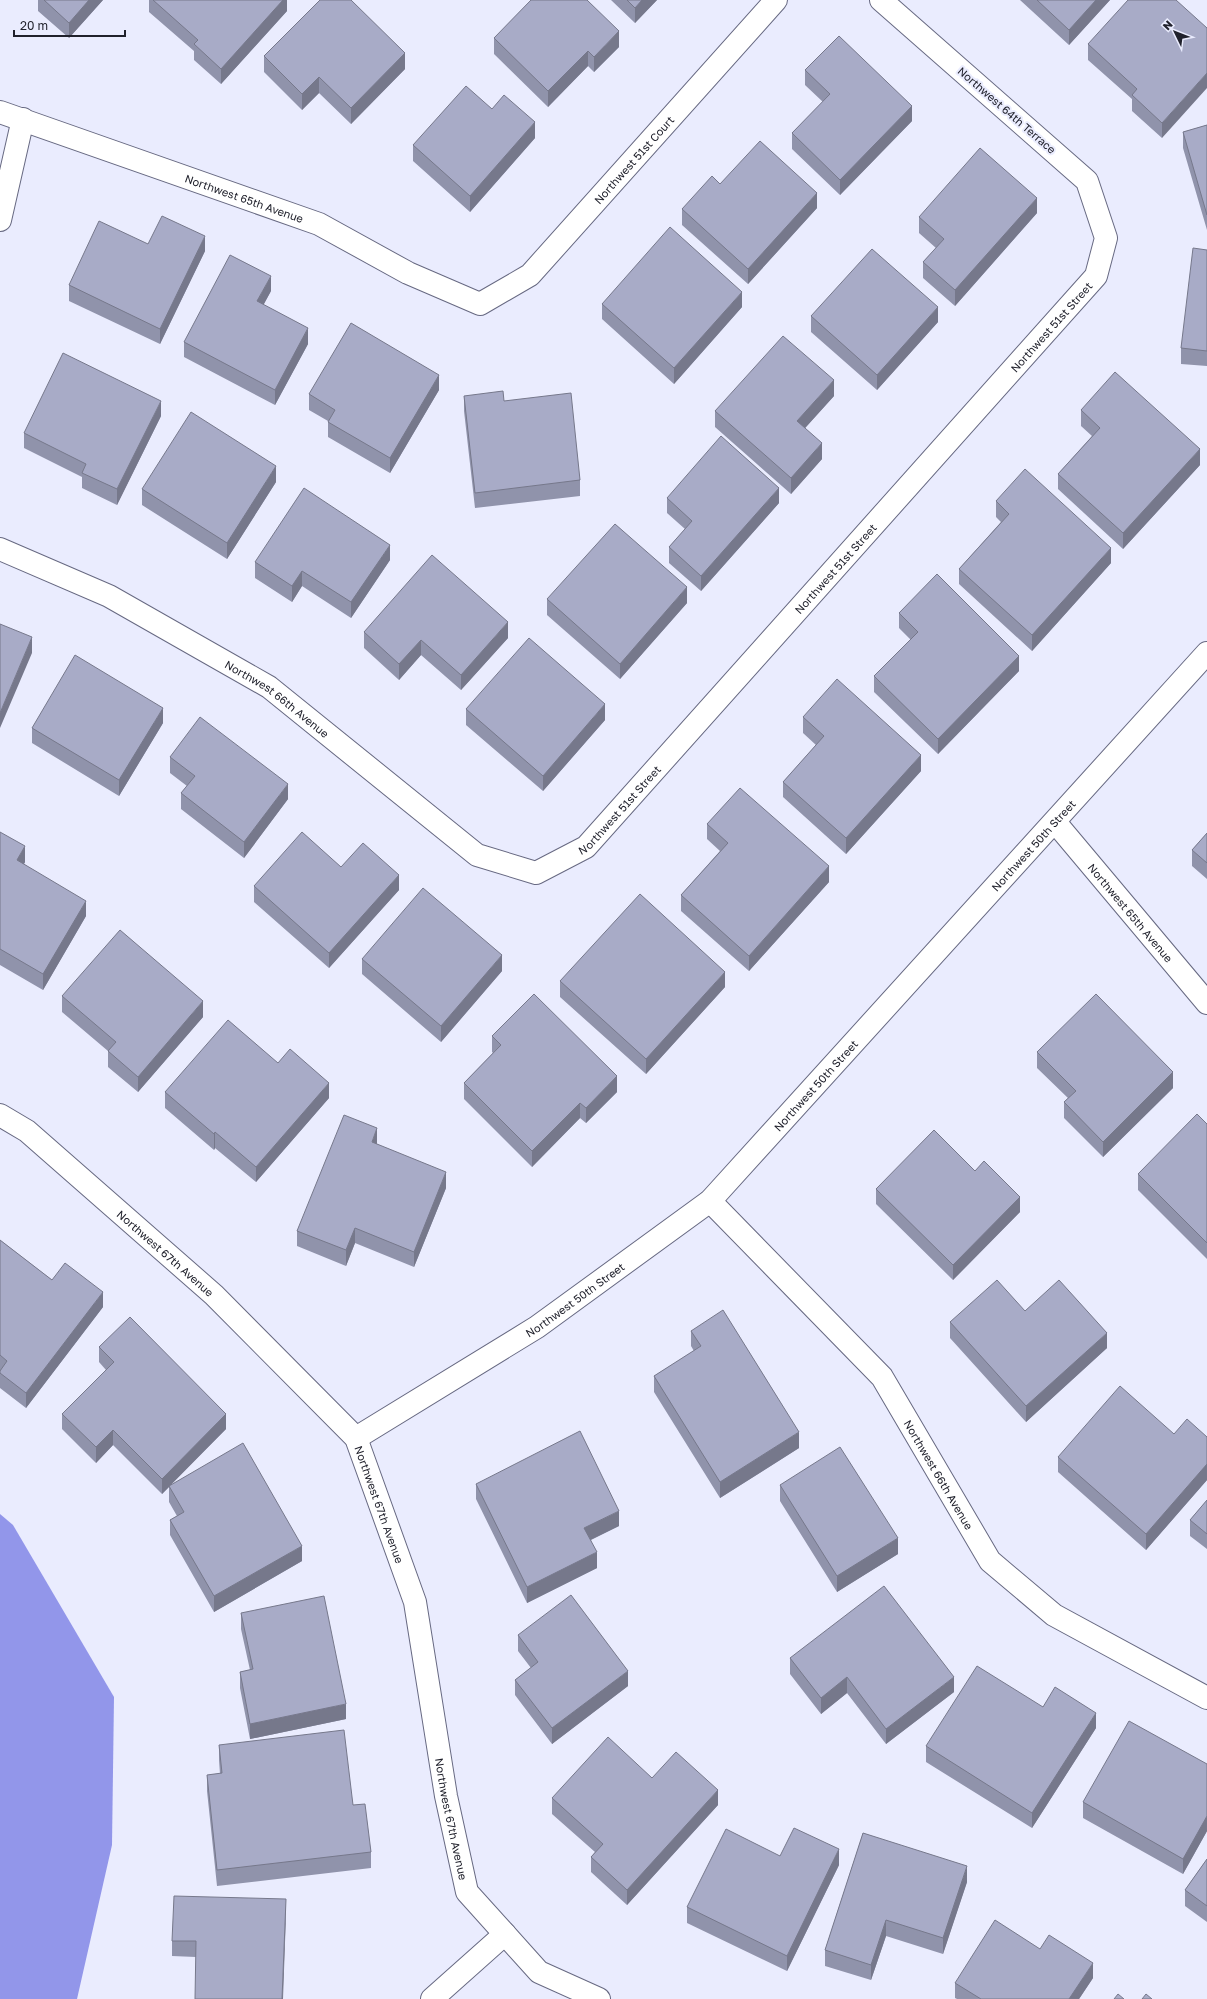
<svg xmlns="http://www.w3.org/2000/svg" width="1207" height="1999" font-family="'Golos Text',sans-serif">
	<rect width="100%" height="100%" fill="#eaecfe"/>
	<path fill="#9296ea" d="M0,1514l13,11 101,172 -2,148 -35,154h-77z"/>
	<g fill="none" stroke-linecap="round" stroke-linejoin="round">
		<g stroke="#676982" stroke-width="24">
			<g id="minor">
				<path id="s1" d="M0,112l319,112 89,49 72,31 50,-29 246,-275"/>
				<path d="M0,220l23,-101"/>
				<path id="s2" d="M0,549l109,47 160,91 208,168 59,18 50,-26 510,-571 10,-38 -19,-57 -206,-181"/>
				<path id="s3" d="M1055,822l152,181"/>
				<path id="s4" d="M0,1115l27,16 187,164 142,143 59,164 31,194 21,96 72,80 60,27"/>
				<path id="s5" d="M710,1201l172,176 108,184 64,54 153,83"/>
				<path id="s6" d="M356,1438l181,-111 173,-126 497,-548"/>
				<path d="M432,1999l73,-65"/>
			</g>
		</g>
		<use href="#minor" stroke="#fff" stroke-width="22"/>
	</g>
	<path fill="#9093ab" d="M38,0h65l-34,38 -31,-27z
		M149,0h138v11l-66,73 -27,-24v-9l-45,-39z
		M611,0h46l-22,23z
		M1020,0h90l-41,45z
		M1176,0l-14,138 -30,-27v-12l-44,-39v-16z
		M494,38l125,9 -25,25 -6,-6 -40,41 -54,-53z
		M264,56l141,13 -54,55 -32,-31 -17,17 -38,-38z
		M805,70l107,51 -72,74 -48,-46v-16l31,-31 -18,-17z
		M492,109l43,29 -65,74 -57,-51v-16z
		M1207,125v105l-24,-82v-16z
		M720,184l97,24 -69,76 -66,-59v-16z
		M1037,213l-82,93 -32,-28v-16l13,-14 -17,-15v-16z
		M148,244l57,7 -45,93 -91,-43v-16z
		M1207,250v116l-26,-2v-16z
		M271,291l-8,14 45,39 -33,61 -91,-48v-15z
		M602,304l140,3 -68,77 -72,-65z
		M811,316l127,6 -61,68 -66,-58z
		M439,390l-49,83 -62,-36v-16l-19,-11v-16z
		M464,396l40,5 76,79v16l-105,12 -11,-97z
		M834,396l-29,32 17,31 -31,35 -76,-67v-16z
		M1081,410l119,55 -77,84 -65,-60v-15l34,-38 -11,-10z
		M161,416l-44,89 -35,-17v-11l-58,-29v-15z
		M276,482l-49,77 -85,-54v-16z
		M667,498l112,5 -78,88 -32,-28v-16l16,-18 -18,-16z
		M996,501l115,62 -79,88 -73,-67v-15l42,-47 -5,-5z
		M390,560l-39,58 -49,-32 -10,16 -37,-24v-16z
		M547,599l140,4 -67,76 -73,-64z
		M899,613l120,58 -81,83 -64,-62v-16l37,-36 -12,-12z
		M364,632l144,6 -47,52 -40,-35 -22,25 -35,-32z
		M466,709l139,11 -62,71 -77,-66z
		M803,717l118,54 -75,83 -63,-57v-15l33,-37 -13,-12z
		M163,723l-44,73 -87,-53v-15z
		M170,757l118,42 -44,59 -63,-49v-16l6,-7 -17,-13z
		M707,824l122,58 -80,89 -68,-60v-16l39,-44 -13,-12z
		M0,832l25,30 -1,2 62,52 -43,74 -43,-25z
		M1207,833v46l-15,-13v-16z
		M341,867l58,23 -70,78 -75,-66v-16z
		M362,959l140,12 -61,71 -79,-68z
		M560,981l165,6 -79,87 -86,-77z
		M62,996l141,21 -65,75 -30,-25v-16l-46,-39z
		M492,1036l125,56 -31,31 -6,-5 -48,49 -68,-68v-16l29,-30 -1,-1z
		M1037,1052l136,36 -70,69 -39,-39v-16l4,-4 -31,-30z
		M278,1063l51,35 -73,84 -41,-34 -1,2 -49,-42v-16z
		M1207,1124v135l-69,-69v-16z
		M377,1144l69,44 -32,79 -59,-24 -9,23 -49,-20v-15z
		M975,1171l45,41 -67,68 -77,-76v-15z
		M0,1240l52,40 51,27 -77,101 -26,-20z
		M1025,1311l82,37 -81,74 -76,-84v-16z
		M691,1331l108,117 -79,50 -66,-106v-16l40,-25 -3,-5z
		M99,1347l127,82 -56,56 132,76 -88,51 -44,-77v-15l7,-4 -8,-14v-15l-7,7 -49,-49 -17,18 -34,-34v-15l44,-44 -7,-8z
		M1174,1434l33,3v43l-61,70 -88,-78v-15z
		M476,1484l143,42 -28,14 6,28 -70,35 -51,-104z
		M780,1485l118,69 -61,38 -57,-91z
		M1207,1500v49l-17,-13v-16z
		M241,1613l105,106 -96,20 -10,-51v-16l10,-2 -9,-41z
		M518,1635l110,51 -76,58 -37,-49v-15l16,-12 -13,-17z
		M790,1658l164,34 -68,52 -39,-51 -26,21 -31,-40z
		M1043,1707l53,21 -64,100 -106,-66v-16z
		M219,1745l134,60 18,47v16l-154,18 -10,-95v-16l13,-1 -1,-14z
		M1207,1764v67l-24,43 -100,-56v-16z
		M652,1778l66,27 -91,100 -36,-33v-15l4,-5 -43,-38v-16z
		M863,1833l104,49 -24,72 -57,-18 -15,44 -46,-14v-16z
		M780,1856l59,9 -52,106 -100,-48v-16z
		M1207,1859v63l-22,-16v-16z
		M286,1914l-90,43 -24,-1v-15z
		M1093,1978l-14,21h-122l-2,-1v-15z"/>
	<path fill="#76788b" d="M89,0h14l-34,38v-15z
		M283,0h4v11l-66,73v-15z
		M642,0h15l-22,23v-15z
		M1096,0h14l-41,45v-15z
		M619,31v16l-25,25v-15z
		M588,51v15l-40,41v-16z
		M405,53v16l-54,55v-16z
		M1207,73v15l-45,50v-15z
		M319,77v16l-17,17v-16z
		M912,106v15l-72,74v-15z
		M535,122v16l-65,74v-16z
		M817,193v15l-69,76v-15z
		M1037,198v15l-82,93v-16z
		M205,236v15l-45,93v-15z
		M271,276v15l-14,26v-16z
		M742,292v15l-68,77v-16z
		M938,307v15l-61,68v-15z
		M308,328v16l-33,61v-15z
		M439,375v15l-49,83v-15z
		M834,380v16l-37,41v-16z
		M161,401v15l-44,89v-16z
		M822,443v16l-31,35v-16z
		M1200,449v16l-77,84v-16z
		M276,466v16l-49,77v-16z
		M779,488v15l-78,88v-15z
		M390,545v15l-39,58v-16z
		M1111,548v15l-79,88v-16z
		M302,571v15l-10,16v-16z
		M687,587v16l-67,76v-15z
		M508,622v16l-47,52v-15z
		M32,637v16l-32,75v-15z
		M421,640v15l-22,25v-16z
		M1019,656v15l-81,83v-15z
		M605,704v16l-62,71v-15z
		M163,708v15l-44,73v-16z
		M921,755v16l-75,83v-16z
		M288,784v15l-44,59v-16z
		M25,846v16l-8,14v-16z
		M829,866v16l-80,89v-15z
		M399,875v15l-70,78v-15z
		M86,901v15l-43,74v-16z
		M502,955v16l-61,71v-16z
		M725,972v15l-79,87v-15z
		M203,1001v16l-65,75v-15z
		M1173,1072v16l-70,69v-15z
		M617,1076v16l-31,31v-15z
		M329,1083v15l-73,84v-15z
		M580,1103v15l-48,49v-16z
		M377,1128v16l-5,14v-16z
		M215,1132v16l-1,2v-16z
		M446,1172v16l-32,79v-15z
		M1020,1197v15l-67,68v-15z
		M355,1228v15l-9,23v-16z
		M103,1292v15l-77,101v-15z
		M1107,1333v15l-81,74v-16z
		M226,1414v15l-64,65v-15z
		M113,1430v15l-17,18v-16z
		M799,1432v16l-79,50v-16z
		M1207,1464v16l-61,70v-16z
		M619,1511v15l-35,17v-15z
		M898,1538v16l-61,38v-16z
		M302,1546v15l-88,51v-16z
		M597,1552v16l-70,35v-16z
		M628,1671v15l-76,58v-16z
		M847,1677v16l-26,21v-16z
		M954,1677v15l-68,52v-15z
		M346,1704v15l-96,20v-15z
		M1096,1713v15l-64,100v-15z
		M718,1790v15l-91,100v-15z
		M1207,1816v15l-24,43v-15z
		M839,1849v16l-52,106v-15z
		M967,1866v16l-24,72v-16z
		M286,1899v15l-3,85h-1z
		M886,1920v16l-15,44v-15z
		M1093,1963v15l-14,21h-10z"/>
	<path fill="#a8abc7" stroke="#76788b" d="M44,0h45l-20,23z
		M153,0h130l-62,69 -27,-25 4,-4z
		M320,0h31l54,53 -54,55 -32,-31 -17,17 -38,-38z
		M531,0h56l32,31 -25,26 -6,-6 -40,40 -54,-53z
		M627,0h15l-7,8z
		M1037,0h59l-27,30z
		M1128,0h48l31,28v45l-45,50 -30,-28 5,-6 -49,-45z
		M839,36l73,70 -72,74 -48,-47 38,-39 -25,-24z
		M466,86l26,23 12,-14 31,27 -65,74 -57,-51z
		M1207,125v90l-24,-83z
		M760,141l57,52 -69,76 -66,-60 30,-33 8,8z
		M980,148l57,50 -82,92 -32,-28 21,-23 -25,-22z
		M162,216l43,20 -45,93 -91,-44 30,-64 49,23z
		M670,227l72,65 -68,76 -72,-64z
		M1193,248l14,2v101l-26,-3z
		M872,249l66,58 -61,68 -66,-59z
		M230,255l41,21 -14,25 51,27 -33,62 -91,-48z
		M351,323l88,52 -49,83 -62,-36 7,-12 -26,-16z
		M783,336l51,44 -37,41 25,22 -31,35 -76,-67z
		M63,353l98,48 -44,88 -35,-16 4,-9 -62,-31z
		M1115,372l85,77 -77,84 -65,-59 42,-46 -19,-18z
		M503,391l1,10 67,-8 9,87 -105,13 -11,-97z
		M191,412l85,54 -49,77 -85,-54z
		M721,436l58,52 -78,88 -32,-29 23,-26 -25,-23z
		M1025,469l86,79 -79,87 -73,-66 50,-55 -13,-13z
		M304,488l86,57 -39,57 -49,-31 -10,15 -37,-24z
		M615,524l72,63 -67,77 -73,-65z
		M432,555l76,67 -47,53 -40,-35 -22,24 -35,-32z
		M937,574l82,82 -81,83 -64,-63 44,-44 -19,-19z
		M0,624l32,13 -32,76z
		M529,638l76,66 -62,72 -77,-67z
		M75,655l88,53 -44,72 -87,-52z
		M837,679l84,76 -75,83 -63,-56 41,-46 -21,-19z
		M200,717l88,67 -44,58 -63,-49 14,-17 -25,-19z
		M740,788l89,78 -80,90 -68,-61 47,-52 -21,-19z
		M0,832l25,14 -8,14 69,41 -43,73 -43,-25z
		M302,832l39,35 22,-24 36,32 -70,78 -75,-67z
		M1207,833v30l-15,-13z
		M423,888l79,67 -61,71 -79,-67z
		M640,894l85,78 -79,87 -86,-78z
		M120,930l83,71 -65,76 -30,-26 8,-9 -54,-46z
		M534,994l83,82 -31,32 -6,-5 -48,48 -68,-68 37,-38 -9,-9z
		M1096,994l77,78 -70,70 -39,-40 12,-11 -39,-39z
		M228,1020l50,43 12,-14 39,34 -73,84 -41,-35 -1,2 -49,-42z
		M1197,1114l10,10v119l-69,-69z
		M344,1115l33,13 -5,14 74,30 -32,80 -59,-24 -9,22 -49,-19z
		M934,1130l41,41 9,-10 36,36 -67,68 -77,-76z
		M0,1240l52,40 13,-17 38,29 -77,101 -26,-20v-2l7,-10 -7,-6z
		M997,1280l28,31 34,-31 48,53 -81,73 -76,-84z
		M723,1310l76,122 -79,50 -66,-106 47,-30 -10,-15z
		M130,1317l96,97 -64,65 -49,-49 -17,17 -34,-33 52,-52 -15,-15z
		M1120,1386l54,48 13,-15 20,18v27l-61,70 -88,-77z
		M580,1431l39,80 -35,17 13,24 -70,35 -51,-103z
		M243,1443l59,103 -88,50 -44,-76 14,-8 -15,-26z
		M840,1447l58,91 -61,38 -57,-91z
		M1207,1500v34l-17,-14z
		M884,1586l70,91 -68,52 -39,-52 -26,21 -31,-40z
		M571,1595l57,76 -76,57 -37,-48 23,-18 -20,-27z
		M324,1596l22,108 -96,20 -10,-52 13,-3 -12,-56z
		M977,1666l66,41 12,-20 41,26 -64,100 -106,-67z
		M1129,1721l78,43v52l-24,43 -100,-57z
		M344,1730l9,75 12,-1 6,48 -154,18 -10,-95 15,-2 -3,-28z
		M608,1737l44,41 24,-26 42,38 -91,100 -36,-33 12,-13 -51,-46z
		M794,1828l45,21 -52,107 -100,-49 39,-78 54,27z
		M863,1833l104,33 -24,72 -57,-18 -15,45 -46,-15z
		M1207,1859v47l-22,-16z
		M174,1896l112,3 -4,100h-87l1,-58h-24z
		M995,1920l45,29 9,-14 44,28 -24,36h-88l-26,-16z
		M1118,1994l6,5h-10z
		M1146,1994l6,5h-10z"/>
	<g text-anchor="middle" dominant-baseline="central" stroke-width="4" stroke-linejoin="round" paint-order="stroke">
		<g font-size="11" fill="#20212c" stroke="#eaecfe">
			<text transform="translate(1007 110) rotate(41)">Northwest 64th Terrace</text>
			<text stroke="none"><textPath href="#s1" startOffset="731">Northwest 51st Court</textPath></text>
			<text stroke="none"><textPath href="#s1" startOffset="259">Northwest 65th Avenue</textPath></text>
			<text stroke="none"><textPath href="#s2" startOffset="1386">Northwest 51st Street</textPath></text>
			<text stroke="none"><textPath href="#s2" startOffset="1062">Northwest 51st Street</textPath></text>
			<text stroke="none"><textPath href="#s2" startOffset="316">Northwest 66th Avenue</textPath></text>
			<text stroke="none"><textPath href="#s2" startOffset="738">Northwest 51st Street</textPath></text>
			<text stroke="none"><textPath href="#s6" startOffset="907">Northwest 50th Street</textPath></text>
			<text stroke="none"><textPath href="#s3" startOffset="118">Northwest 65th Avenue</textPath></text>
			<text stroke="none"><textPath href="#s6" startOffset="583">Northwest 50th Street</textPath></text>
			<text stroke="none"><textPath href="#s4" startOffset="216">Northwest 67th Avenue</textPath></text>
			<text stroke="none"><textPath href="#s6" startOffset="259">Northwest 50th Street</textPath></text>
			<text stroke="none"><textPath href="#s5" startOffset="359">Northwest 66th Avenue</textPath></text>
			<text stroke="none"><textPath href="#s4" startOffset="552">Northwest 67th Avenue</textPath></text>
			<text stroke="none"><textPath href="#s4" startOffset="876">Northwest 67th Avenue</textPath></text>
		</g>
	</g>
	<g transform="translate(1175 32) rotate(313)" stroke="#eaecfe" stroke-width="3" paint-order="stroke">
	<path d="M0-3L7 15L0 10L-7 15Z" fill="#20212c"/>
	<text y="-6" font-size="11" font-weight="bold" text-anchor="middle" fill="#20212c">N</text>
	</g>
	<path d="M14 30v6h111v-6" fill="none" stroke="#20212c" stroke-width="2"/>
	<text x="20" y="30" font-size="12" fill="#20212c" stroke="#eaecfe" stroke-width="3" paint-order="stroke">20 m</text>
</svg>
